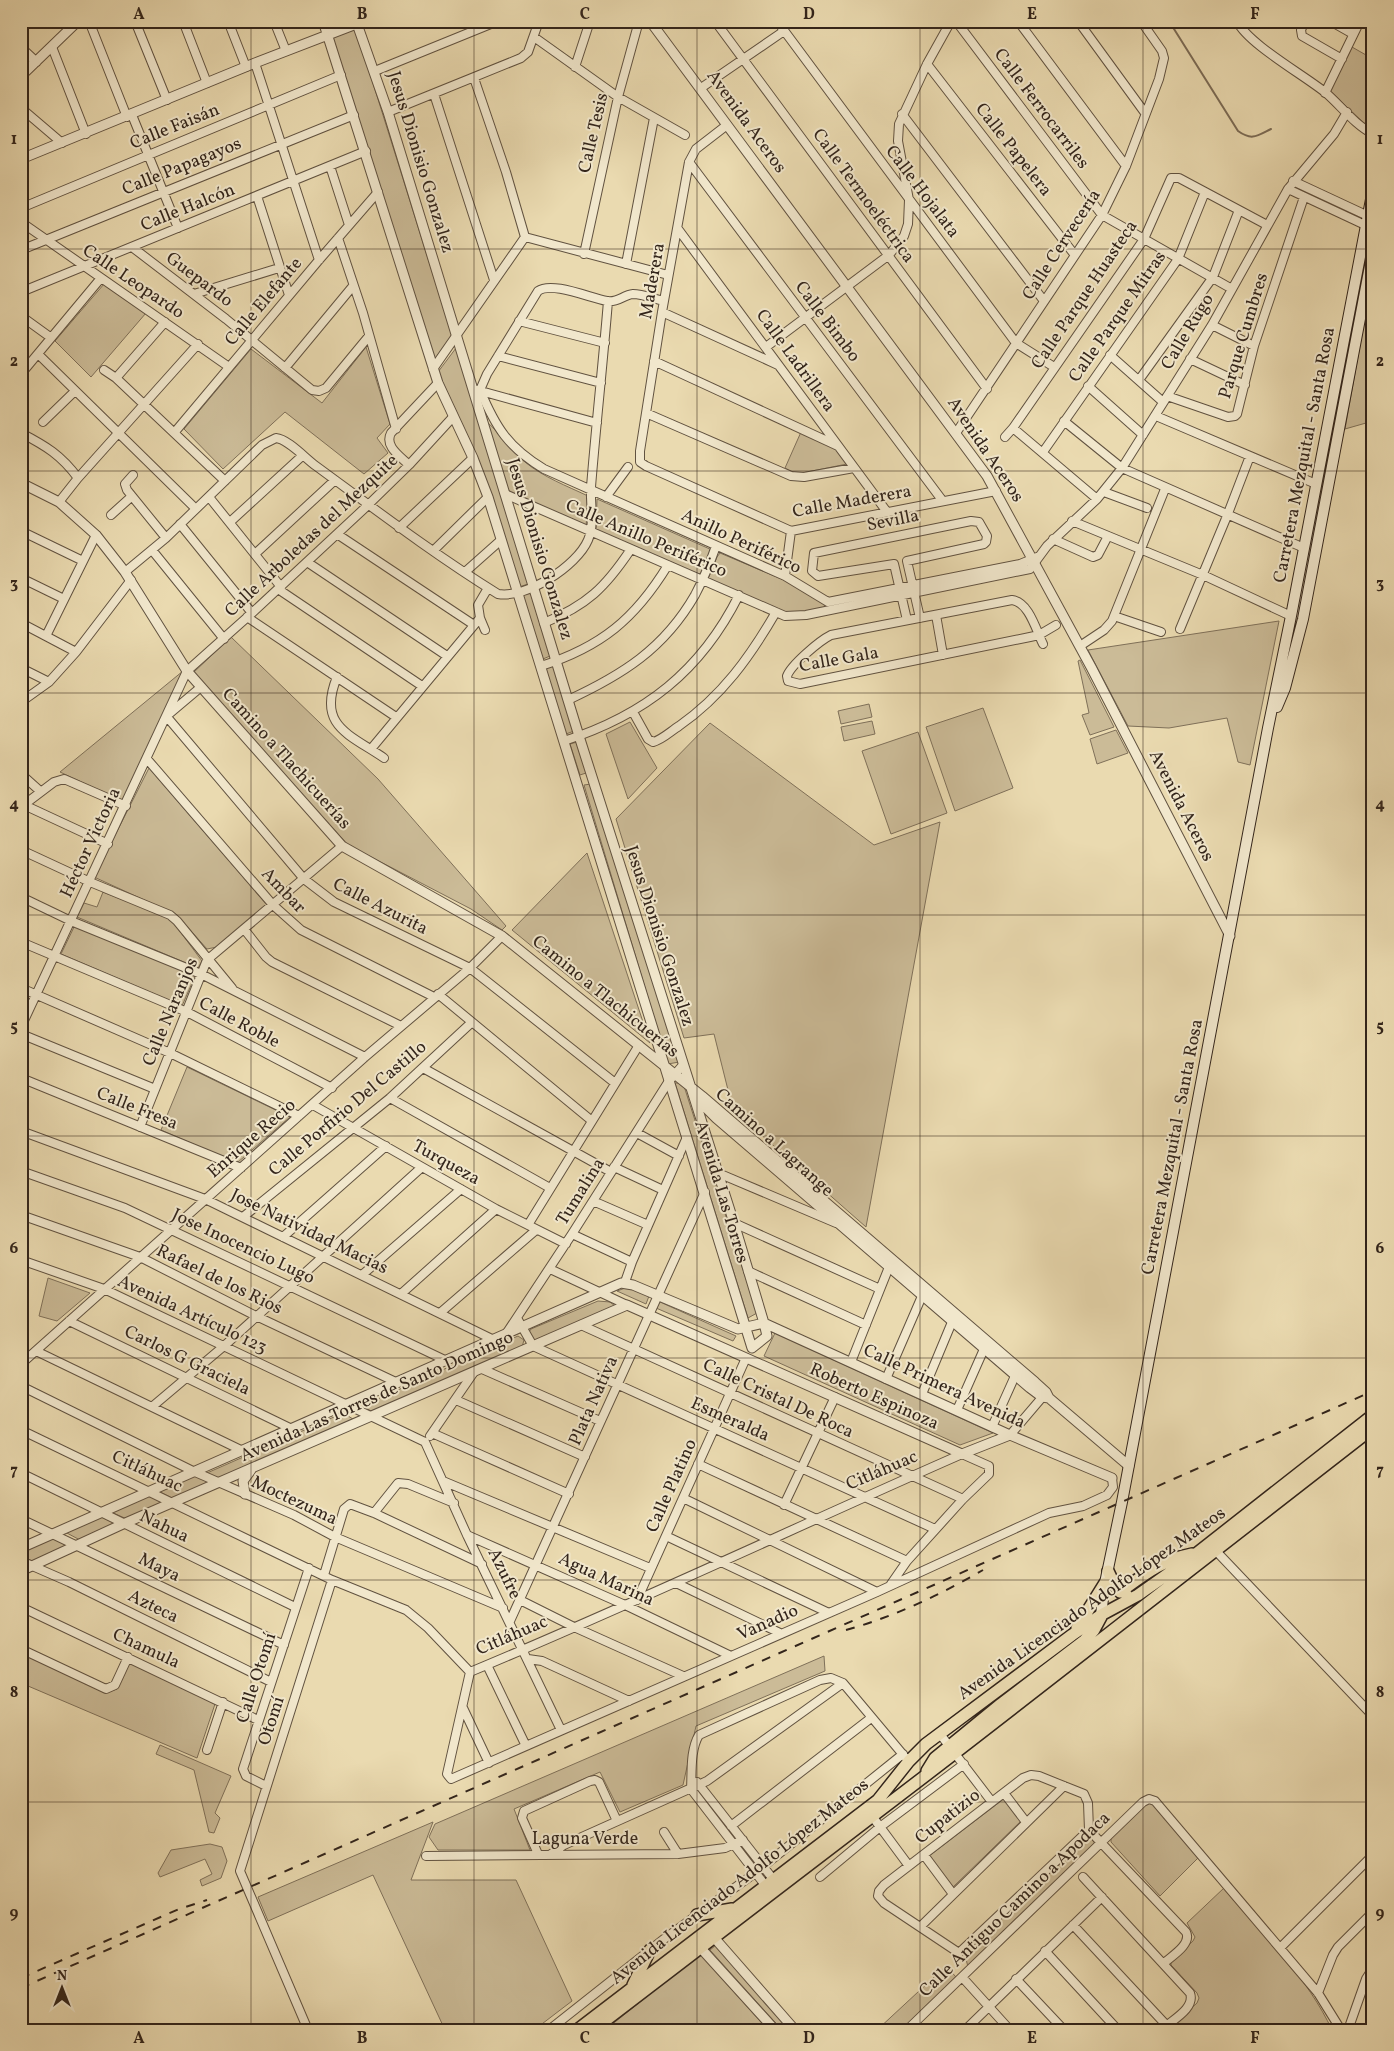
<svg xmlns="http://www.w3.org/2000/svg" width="1394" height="2051" font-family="Vollkorn,serif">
	<rect width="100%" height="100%" fill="#eadab0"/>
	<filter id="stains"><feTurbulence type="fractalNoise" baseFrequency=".004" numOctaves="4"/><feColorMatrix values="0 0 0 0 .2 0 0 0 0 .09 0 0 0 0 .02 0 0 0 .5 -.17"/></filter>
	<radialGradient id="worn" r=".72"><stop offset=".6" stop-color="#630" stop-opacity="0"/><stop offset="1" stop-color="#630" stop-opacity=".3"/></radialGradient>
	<path fill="#cbbb97" stroke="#7f7059" d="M356,29l96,306 -17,24 -103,-321z
		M1352,47l21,12v70l-9,-6 -34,-32z
		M1373,273v148l-28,8z
		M104,284l42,29 -55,64 -36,-36z
		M366,347l24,77 -13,14 11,15 -24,21 -79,-62 -62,57 -39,-40 67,-80 71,54z
		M456,348l72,236 -9,3 -40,-126 -41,-89z
		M487,422c14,12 23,29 38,40 18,15 42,24 63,34l-2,32 -77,-34z
		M801,432l35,16 11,16 -50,10 -12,-6z
		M597,499l115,51 -12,27 -104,-45z
		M720,553l64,27 40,24 1,4 -38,7 -79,-36 9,-22z
		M529,588l21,68 -7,3 -22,-68z
		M1279,621l-29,144 -12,-3 -11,-44 -58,10 -41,-2 -40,-76z
		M231,637l147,142 128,147 -4,4 -31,-21 -123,-64 -155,-172z
		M1080,660l34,67 -24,8 -8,-20 7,-2 -11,-52z
		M553,665l21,66 -8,3 -21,-66z
		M183,671l-61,130 -62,-29z
		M869,704l3,13 -31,7 -3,-13z
		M983,708l30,80 -58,23 -29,-84z
		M872,721l3,13 -31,7 -3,-14z
		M630,722l27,46 -29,31 -22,-65z
		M710,723l164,122 66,-23 -74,405 -133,-117 -19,-76 -30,4 -68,-219z
		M1116,730l12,23 -31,11 -7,-25z
		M918,732l29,81 -56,21 -29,-83z
		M577,742l9,31 -6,2 -10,-31z
		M149,768l119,138 -46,40 -15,3 -30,-34 -83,-38z
		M591,784l88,278 -11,2 -84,-279z
		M587,853l63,190 -138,-113z
		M103,892l67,26 32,43 -4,7 -121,-51 7,-14 13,4z
		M75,925l121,49 -14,32 -121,-52z
		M187,1067l103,50 -53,46 -76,-33z
		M675,1083h8l74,230 -9,5z
		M48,1278l42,15 -33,28 -18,-5z
		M628,1287l21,9 -3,8 -29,-13z
		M598,1301l12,1 5,4 -78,35 -4,-1 -4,-8 2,-3z
		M660,1302l76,34 -3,5 -77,-33z
		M775,1333l218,100 -33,12 -196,-89z
		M518,1336l6,4 -2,7 -147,66 -13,-7z
		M343,1413l10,6 -132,62 -14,-8z
		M195,1474l18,8 -39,17 -16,-8z
		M150,1494l16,8 -39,17 -16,-7z
		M100,1516l16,8 -36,16 -15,-8z
		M56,1536l17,7 -40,18 -12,-5v-5z
		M21,1653l84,40 12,-4 11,-25 3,-2 84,42 -18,54 -176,-75z
		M824,1656l1,15 -129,55 -13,59 -63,27 -20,-40 -86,37 16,41h-92l-9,-13 6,-13z
		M160,1745l71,31 -16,37 5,5 -6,15 -5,-1 -15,-62 -38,-16z
		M1005,1798l17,22 -69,67 -24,-31z
		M1147,1802l8,2 44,53 -39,39 -49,-54v-5z
		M433,1822l-22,58h105l56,121 -38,29h-89l-72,-155 -105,46 -10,-24z
		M1089,1834l6,10 -127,123 -4,-16z
		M210,1844l12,3 5,14 -6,17 -19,8 -2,-6 12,-6 -7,-15 -45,18 -2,-4 13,-23z
		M1225,1887c36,43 84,93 107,143h-155l-2,-3v-4l22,-20 2,-5 -2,-5 -26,-28v-4l22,-20 2,-4 -8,-14z
		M715,1946l77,84h-10l-72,-80z
		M700,1954l68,76h-163z
		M946,1966l10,11 -55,53h-24z"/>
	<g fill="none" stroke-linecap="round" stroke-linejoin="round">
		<path stroke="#7c6c56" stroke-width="2" d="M1169,21l69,110c14,10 19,5 33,-2"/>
		<g stroke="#615240" stroke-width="10">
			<path id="minor" d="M89,21l38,96
				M135,21l32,79
				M183,21l24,62
				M228,21l18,46
				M274,21l12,30
				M715,21l272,368
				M777,21l239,322 38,24
				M956,21l146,194 130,74
				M1018,21l108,145
				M1078,21l67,92
				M1237,21c11,23 67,54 89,72 15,13 29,32 47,41
				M1305,21l-4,9 1,6 40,23
				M1330,21l23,13
				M534,37l84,60 67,38
				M52,47l34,87
				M255,63l64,197
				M927,64l147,190
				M575,67l15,-46
				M375,71l123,-50
				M474,78l32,94 19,65
				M701,88l83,-57
				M1325,93l35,-72
				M434,94l60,186
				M21,108l41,35
				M388,112l133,-54 7,-6 11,-31
				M902,114l142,187
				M132,115l46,113
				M727,125l-31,24 -7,13 -27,150 -22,139v11l6,4 145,65 205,-40
				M689,162l253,338
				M330,166l19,59
				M1293,181l73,34
				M1288,189l77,36
				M257,196l32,99
				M21,208l320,-133
				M21,222l208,145
				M678,229l209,283
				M525,237l143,38
				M338,238l25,75 33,116
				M132,247l94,72 86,71 7,1 7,-3 43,-52
				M21,250l333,-135
				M584,254l34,-157 21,-76
				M626,264l28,-146
				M21,292l345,-141
				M194,294l85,-26
				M664,301c-10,-2 -21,-7 -31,-7 -10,1 -15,9 -26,7 -17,-3 -55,-20 -69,-10l-51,83 -7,16c16,38 28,57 64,79l241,107 43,26 192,-38 17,-7
				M662,312l116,53
				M21,316l29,21
				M519,321l86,22
				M1212,325l42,21
				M766,347l123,-92 15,-19 4,-12 1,-24 -11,-59 1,-17 28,-60 24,-43
				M38,354l158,155
				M1110,355l53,47
				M498,356l103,27
				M1190,359l55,26
				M654,361l184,85
				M285,368l68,-82
				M433,369l92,-132
				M104,370l12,8 109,103
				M21,374l80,-96
				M116,378l49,-56
				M1139,380l74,-103 26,-67
				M1088,386l55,49
				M477,390l120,33
				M1167,396l61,21 7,-1 2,-2 17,-68 50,-149
				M646,413l145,63 13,1 50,-9
				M1156,416l160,68
				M1064,421l58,47 182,80
				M43,422l32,-31
				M1013,428l84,71
				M21,433c25,13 40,22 57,45
				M174,433l145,-173 59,-68
				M956,433l146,-218 24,-49 33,-87 5,-21 -2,-7 -21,-30
				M1005,437l8,-9 131,-189 27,-61h8l88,47
				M1043,452l135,-193 27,-67
				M409,465c-9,-9 -25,-19 -18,-32l47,-50
				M133,475l-8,9 2,6 39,48
				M1104,492l43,16
				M505,494l280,122 21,-1 224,-46 17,-23 50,-47 25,-31 90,-143 76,-136 46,-55 13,-22
				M209,497l72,90
				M606,497l22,-30
				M59,502l19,-24 120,-134
				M111,515l20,-18
				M1072,521l131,54 88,41
				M230,522l72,-66
				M180,524l72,89
				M399,528l74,-70
				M21,531l62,30
				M337,534l137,91
				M1053,539l40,18 5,-2 10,-19
				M152,550l72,89
				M433,551l55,-54
				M256,553l79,-73
				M307,562l140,94
				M125,572l41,-34 96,-93 14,-7c12,1 30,21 40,28 60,44 119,89 182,128 28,5 79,-28 90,-54 7,-16 2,-36 3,-53 5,-62 12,-124 17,-186
				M465,572l36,-32
				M785,576l6,-45
				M21,578l43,21
				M278,589l144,97
				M936,615l7,40
				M1114,616l47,16
				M247,617l149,100
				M480,618l5,12
				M907,620l-13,-56 -76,12 -6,-5 2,-18 157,-32 8,1 8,14 -1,6 -2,2 -77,17 13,57
				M21,623l55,29
				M544,623c43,-18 61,-35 87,-74
				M1180,629l47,-113 23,-60
				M46,636l50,-101
				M1043,644c-7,-14 -14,-42 -31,-44l-181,35c-12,6 -40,30 -44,41l1,5 12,3 230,-47 9,-2 17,-10
				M1080,646l24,-16 8,-9 53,-132
				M541,666c60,-19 94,-47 127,-101
				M21,668l28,14
				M337,677c-20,49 12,57 47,81
				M568,700c54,-25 96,-51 127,-105 8,-15 15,-32 21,-49
				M21,702l28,-20 27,-30 55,-72
				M633,712l15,27 5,3c9,-2 18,-11 26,-16 43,-30 71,-69 97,-114
				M169,714l32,-27
				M167,717l137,162 30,23 136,66 145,115
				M564,741c81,-26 137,-70 175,-146
				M371,749l109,-131 -2,-13 10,-17
				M147,759l126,146 28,25 133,67
				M21,774l19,17
				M24,805l84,39
				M21,807l33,-25 10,-3 62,27
				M21,850l69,32 80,33 7,6 55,67
				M21,897l50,24 130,53 164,83
				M244,929l22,28 6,5 129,64
				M21,942l166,70 145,76
				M21,988l149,65 129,63
				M438,994l154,127
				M21,1027l166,-356 65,-58 115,-107 42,-41 44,-48
				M21,1034l134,55
				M423,1068l188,104
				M21,1078l220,90
				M390,1098l160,90
				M313,1105l183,104 70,35
				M140,1127l67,-167 135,-114
				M21,1131l184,68 289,141
				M637,1133l42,23
				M614,1167l49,23
				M21,1171l104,37 322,153
				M718,1173l118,50
				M593,1201l55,24
				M21,1215l119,42 116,59 142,67
				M243,1217l147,-119 81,-75
				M734,1223l146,66
				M528,1225l111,-180
				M572,1234l60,28
				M283,1237l103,-91
				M21,1260l83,29 321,153
				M550,1269l77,36
				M748,1271l118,54
				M362,1275l99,-86
				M625,1282l7,-20 55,-125
				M401,1294l95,-85
				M440,1313l96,-83
				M517,1318l16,28 402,183
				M69,1321l223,108
				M581,1325l382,174
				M506,1334l66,-100 97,-153 14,-16
				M36,1351l207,100
				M851,1362l38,-95
				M21,1364l344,-307 105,-89 32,-32
				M482,1369l118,52
				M886,1379l36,-83
				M21,1386l174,86 99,43 41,22 168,71
				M922,1394l30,-72 4,-5
				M456,1400l129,57
				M153,1406l71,-60 198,-179
				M957,1410l27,-61
				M992,1427l23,-51
				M21,1430l311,150 74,30 22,18 42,44
				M432,1433l137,61
				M1010,1435l35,-41
				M430,1436l44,-64
				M425,1442l42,93 94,195
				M698,1464l209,97
				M21,1473l274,134
				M443,1481l207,87
				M683,1498l194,94
				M784,1505l51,-108
				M374,1513l24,-30 10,1 46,19
				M21,1519l263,126
				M467,1535l158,70 106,51
				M666,1536l163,77
				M1216,1551l157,165
				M21,1561l48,21 202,100
				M324,1575l20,-66 6,-5 24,9 108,51
				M676,1583l104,50
				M520,1600l54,27 109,49
				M637,1600l109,-242
				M21,1607l237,113
				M510,1621l195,-429
				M21,1649l85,40 9,-4 13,-28
				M528,1659l14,2 87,40
				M487,1665l39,81
				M470,1672l-23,102 4,5 426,-187 172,-79 34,-7 24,-11 6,-8 -1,-9
				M470,1672c166,-69 328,-146 492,-218l27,12v8l-26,25 -56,62 -16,23
				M463,1708l26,55
				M940,1734l52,68
				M207,1750l16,-48
				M697,1782l76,97
				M266,1786l-20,-10 -3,-7 66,-201
				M1004,1793l22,29
				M872,1816l37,50
				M731,1826l140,-108
				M1089,1830l-130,123 -75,-50 -6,-7 1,-5 5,-6 139,-107 8,-3 8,1 45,18 4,9 1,27 97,102c6,12 -14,24 -22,31
				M664,1832l14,22
				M538,1854l-16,-36 2,-7 66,-30 5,-1 4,2 18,39
				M551,1854l13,-9 143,-64 136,-98
				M924,1855l29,39
				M426,1856l252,-2 47,-6 18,-8
				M820,1877l60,-50 84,-63
				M1083,1877l107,116c5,14 -14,25 -24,33
				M765,1885l-74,-96c1,-17 -1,-39 8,-54l121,-55 11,-2 12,5 62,74
				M1073,1925l96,103
				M920,1927l144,-141
				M1280,1948l93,-93
				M1045,1951l73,79
				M962,1977l48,53
				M1016,1979l48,51
				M1318,1993l15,-38 5,-8 35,-35
				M308,2030l-68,-159 92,-291
				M549,2030l115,-91 91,-66 148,-119
				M907,2030l236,-228 6,-3 6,2 163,192 23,37
				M965,2030l137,-133
				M1348,2030l18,-51 7,-11"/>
		</g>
		<g stroke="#615240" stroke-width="11">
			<path id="tertiary" d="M323,21l115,362 35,75 15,39 264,851 15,-12 -3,-13 -30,-100 -155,-487 -191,-624 -32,-91
				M650,21l337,455 104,191 139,269
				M21,48l15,14
				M21,76l57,-55
				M21,159l234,-96 109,-42
				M21,483l38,19 37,33 29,37 62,99 155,175 160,90 200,160 333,286 11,10 3,6 80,68
				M699,1096l5,10 12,12 314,270 12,9 7,1
				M764,1323l246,112 102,43
				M245,1494l-2,-13 8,-11
				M21,1548l600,-265 12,2 105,44 26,-6
				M21,1571l102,-47 504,-219 335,149 48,-19
				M711,1934l84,96
				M697,1944l78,86"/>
		</g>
		<g stroke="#33251b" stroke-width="12">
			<path id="secondary" d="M1277,707l8,-19 18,-69 70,-369
				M1101,1615l4,-32 17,-81 146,-774 23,-112 82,-427"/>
		</g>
		<g stroke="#33251b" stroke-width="14">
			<path id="primary" d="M1108,1571l8,17 10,6
				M1120,1592c25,-18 42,-32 72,-38
				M1077,1628l28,-45
				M927,1771l8,-13 66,-54 84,-64 9,-10 7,-13
				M697,1915l35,-6
				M633,1985l17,-35
				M577,2030l301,-230 31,-39 17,-17 146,-109 29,-20 37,-20 54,-38 181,-142
				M593,2030l362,-277 418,-325"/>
		</g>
		<use href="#minor" stroke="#f1e7cc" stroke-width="8"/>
		<use href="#tertiary" stroke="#f1e7cc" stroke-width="9"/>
		<use href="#secondary" stroke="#f1e7cc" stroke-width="10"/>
		<use href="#primary" stroke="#eadab0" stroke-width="11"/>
		<path stroke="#33251b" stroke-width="2" stroke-dasharray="9 9" stroke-linecap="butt" d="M846,1630c47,-13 94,-35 137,-60
			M21,1978l158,-69 28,-9
			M21,1988l1352,-597"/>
	</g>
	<path fill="none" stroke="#33251b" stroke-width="1" stroke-opacity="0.55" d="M251,21v2009M474,21v2009M697,21v2009M920,21v2009M1143,21v2009M21,249h1352M21,471h1352M21,693h1352M21,915h1352M21,1136h1352M21,1358h1352M21,1580h1352M21,1802h1352"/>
	<g text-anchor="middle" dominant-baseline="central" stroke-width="4" stroke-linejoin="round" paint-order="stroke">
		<g font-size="18" fill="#33251b" stroke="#f1e7cc">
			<text transform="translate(1041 109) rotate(53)">Calle Ferrocarriles</text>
			<text transform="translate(746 122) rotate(54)">Avenida Aceros</text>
			<text transform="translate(175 127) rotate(-22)">Calle Faisán</text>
			<text transform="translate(594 133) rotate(-77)">Calle Tesis</text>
			<text transform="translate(1013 150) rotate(52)">Calle Papelera</text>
			<text transform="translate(420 162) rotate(73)">Jesus Dionisio Gonzalez</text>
			<text transform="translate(182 167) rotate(-22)">Calle Papagayos</text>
			<text transform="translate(922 192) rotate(53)">Calle Hojalata</text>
			<text transform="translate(863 196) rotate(54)">Calle Termoeléctrica</text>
			<text transform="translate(188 208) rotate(-22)">Calle Halcón</text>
			<text transform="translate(1062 245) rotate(-57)">Calle Cervecería</text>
			<text transform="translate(199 280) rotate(37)">Guepardo</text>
			<text transform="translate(653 281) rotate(-80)">Maderera</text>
			<text transform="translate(133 282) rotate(34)">Calle Leopardo</text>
			<text transform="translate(1085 295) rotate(-56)">Calle Parque Huasteca</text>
			<text transform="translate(264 302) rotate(-50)">Calle Elefante</text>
			<text transform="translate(1118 317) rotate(-55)">Calle Parque Mitras</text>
			<text transform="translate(827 322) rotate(53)">Calle Bimbo</text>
			<text transform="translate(1188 332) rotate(-59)">Calle Rugo</text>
			<text transform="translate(1244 336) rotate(-73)">Parque Cumbres</text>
			<text transform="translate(795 361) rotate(54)">Calle Ladrillera</text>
			<text transform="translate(985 450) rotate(56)">Avenida Aceros</text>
			<text transform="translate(1305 455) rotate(-79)">Carretera Mezquital - Santa Rosa</text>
			<text transform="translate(852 502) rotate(-10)">Calle Maderera</text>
			<text transform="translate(893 521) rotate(-11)">Sevilla</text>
			<text transform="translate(312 536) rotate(-43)">Calle Arboledas del Mezquite</text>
			<text transform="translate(646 539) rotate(23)">Calle Anillo Periférico</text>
			<text transform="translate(741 542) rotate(25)">Anillo Periférico</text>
			<text transform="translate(539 549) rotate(73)">Jesus Dionisio Gonzalez</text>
			<text transform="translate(839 660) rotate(-10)">Calle Gala</text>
			<text transform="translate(286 759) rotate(48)">Camino a Tlachicuerías</text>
			<text transform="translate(1181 806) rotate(63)">Avenida Aceros</text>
			<text transform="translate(91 843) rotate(-65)">Héctor Victoria</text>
			<text transform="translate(283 891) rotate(46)">Ambar</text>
			<text transform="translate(380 907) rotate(27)">Calle Azurita</text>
			<text transform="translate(659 936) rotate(72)">Jesus Dionisio Gonzalez</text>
			<text transform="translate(605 997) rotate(39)">Camino a Tlachicuerías</text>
			<text transform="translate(171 1012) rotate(-67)">Calle Naranjos</text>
			<text transform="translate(239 1023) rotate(28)">Calle Roble</text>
			<text transform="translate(137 1109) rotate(22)">Calle Fresa</text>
			<text transform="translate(348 1109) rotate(-40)">Calle Porfirio Del Castillo</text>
			<text transform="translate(252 1139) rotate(-41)">Enrique Recio</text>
			<text transform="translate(774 1143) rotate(42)">Camino a Lagrange</text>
			<text transform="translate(1173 1147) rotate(-79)">Carretera Mezquital - Santa Rosa</text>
			<text transform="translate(446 1163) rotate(29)">Turqueza</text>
			<text transform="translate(581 1192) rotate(-58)">Tumalina</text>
			<text transform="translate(721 1192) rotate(73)">Avenida Las Torres</text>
			<text transform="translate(309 1232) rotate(26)">Jose Natividad Macias</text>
			<text transform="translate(243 1247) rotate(25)">Jose Inocencio Lugo</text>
			<text transform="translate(219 1280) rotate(26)">Rafael de los Rios</text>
			<text transform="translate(192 1315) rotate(25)">Avenida Artículo 123</text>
			<text transform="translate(187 1361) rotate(26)">Carlos G Graciela</text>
			<text transform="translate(944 1387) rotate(25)">Calle Primera Avenida</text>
			<text transform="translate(377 1397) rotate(-24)">Avenida Las Torres de Santo Domingo</text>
			<text transform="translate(874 1397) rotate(24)">Roberto Espinoza</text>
			<text transform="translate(778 1399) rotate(25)">Calle Cristal De Roca</text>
			<text transform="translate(594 1401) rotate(-66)">Plata Nativa</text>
			<text transform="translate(730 1420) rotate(24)">Esmeralda</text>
			<text transform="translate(882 1471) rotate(-23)">Citláhuac</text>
			<text transform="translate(147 1472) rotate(25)">Citláhuac</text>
			<text transform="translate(672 1486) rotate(-66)">Calle Platino</text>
			<text transform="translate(294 1501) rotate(25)">Moctezuma</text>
			<text transform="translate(164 1527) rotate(26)">Nahua</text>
			<text transform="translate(159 1568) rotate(26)">Maya</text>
			<text transform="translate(504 1574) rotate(64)">Azufre</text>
			<text transform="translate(606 1580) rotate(25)">Agua Marina</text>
			<text transform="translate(1092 1604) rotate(-35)">Avenida Licenciado Adolfo López Mateos</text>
			<text transform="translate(153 1607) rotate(26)">Azteca</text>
			<text transform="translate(768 1623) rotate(-24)">Vanadio</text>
			<text transform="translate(512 1636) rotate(-23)">Citláhuac</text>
			<text transform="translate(146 1649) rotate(25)">Chamula</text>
			<text transform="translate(257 1678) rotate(-72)">Calle Otomí</text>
			<text transform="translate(272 1721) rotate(-72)">Otomí</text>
			<text transform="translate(948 1817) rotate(-38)">Cupatizio</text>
			<text x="585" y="1839">Laguna Verde</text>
			<text transform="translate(740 1882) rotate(-38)">Avenida Licenciado Adolfo López Mateos</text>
			<text transform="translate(1015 1905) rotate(-44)">Calle Antiguo Camino a Apodaca</text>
		</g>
	</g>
	<rect width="1394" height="2051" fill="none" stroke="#eadab0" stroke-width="55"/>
	<g transform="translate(62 1988)" stroke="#f1e7cc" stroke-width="4" paint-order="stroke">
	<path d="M0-4L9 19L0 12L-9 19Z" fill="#33251b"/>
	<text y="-8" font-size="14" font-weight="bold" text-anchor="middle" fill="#33251b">N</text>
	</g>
	<rect x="28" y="28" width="1338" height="1996" fill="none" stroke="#33251b" stroke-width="2"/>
	<g font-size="16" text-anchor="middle" font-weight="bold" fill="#33251b">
		<text x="139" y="19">A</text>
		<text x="362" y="19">B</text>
		<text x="585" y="19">C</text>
		<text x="809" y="19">D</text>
		<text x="1032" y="19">E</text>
		<text x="1255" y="19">F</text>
		<text x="14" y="144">1</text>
		<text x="1380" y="144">1</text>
		<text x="14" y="366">2</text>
		<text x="1380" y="366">2</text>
		<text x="14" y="588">3</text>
		<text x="1380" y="588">3</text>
		<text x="14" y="809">4</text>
		<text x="1380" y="809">4</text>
		<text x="14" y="1031">5</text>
		<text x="1380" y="1031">5</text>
		<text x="14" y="1253">6</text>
		<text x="1380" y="1253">6</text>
		<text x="14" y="1475">7</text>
		<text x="1380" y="1475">7</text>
		<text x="14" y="1697">8</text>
		<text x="1380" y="1697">8</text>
		<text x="14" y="1918">9</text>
		<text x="1380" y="1918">9</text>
		<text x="139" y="2043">A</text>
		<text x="362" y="2043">B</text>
		<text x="585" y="2043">C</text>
		<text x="809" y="2043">D</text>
		<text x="1032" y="2043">E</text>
		<text x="1255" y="2043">F</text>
	</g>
	<rect width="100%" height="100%" filter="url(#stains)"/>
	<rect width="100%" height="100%" fill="url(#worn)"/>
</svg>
